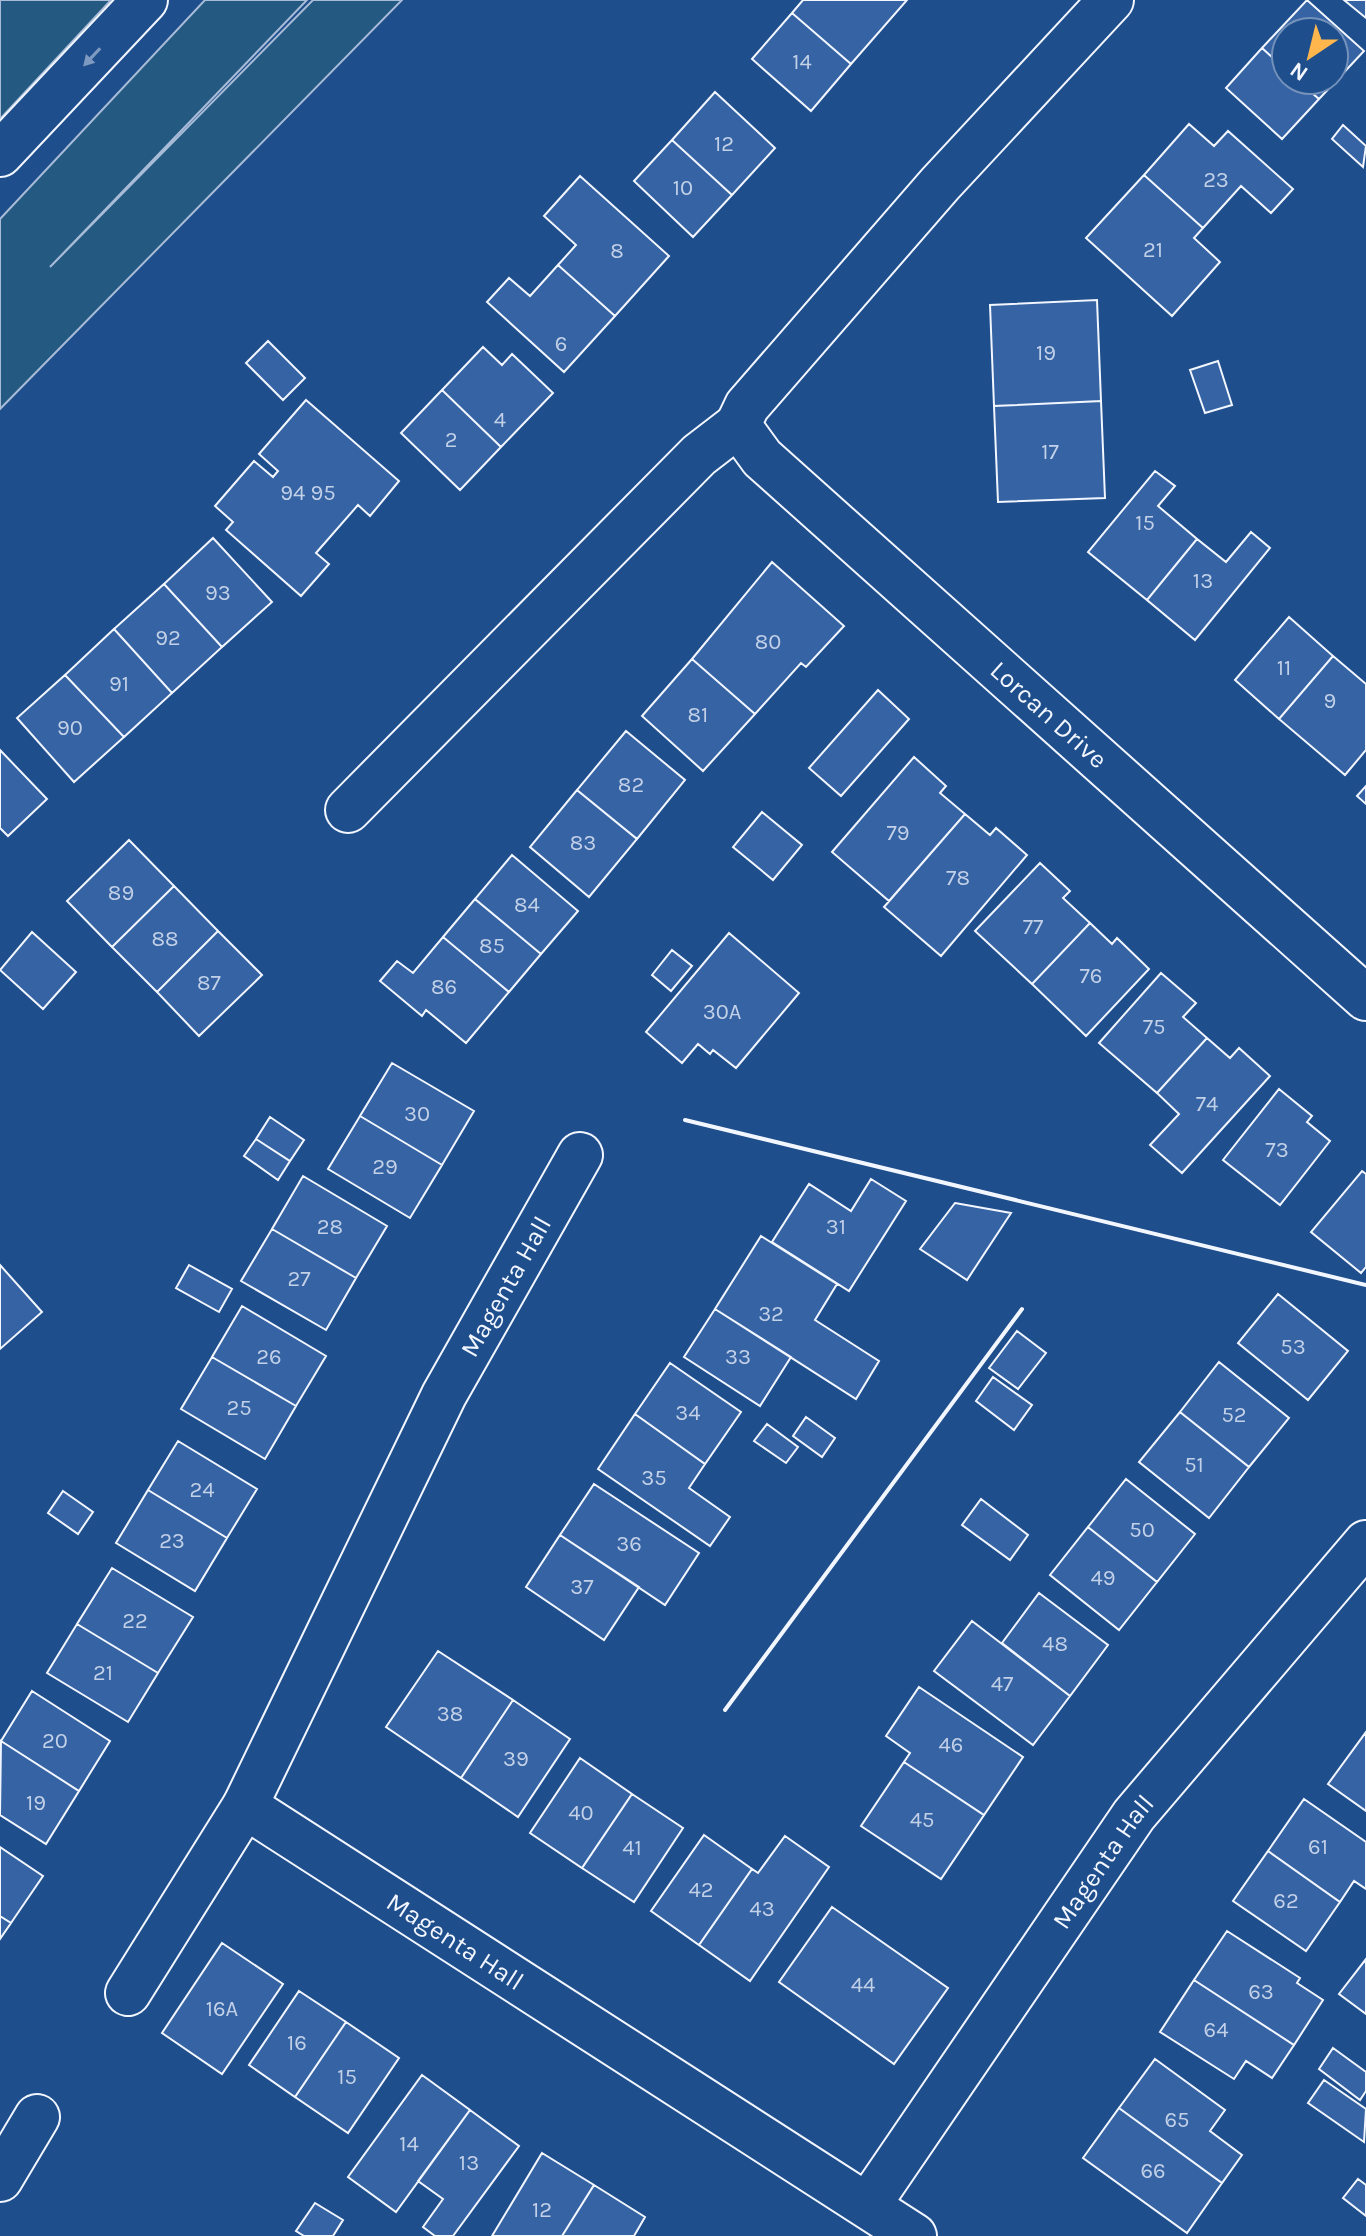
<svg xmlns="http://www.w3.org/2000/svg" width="1366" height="2236" font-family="Karla,sans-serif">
	<rect width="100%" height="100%" fill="#1f4e8c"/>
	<path fill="#245a82" stroke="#a8bbd7" stroke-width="2" d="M0,0h111l-111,119z
		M205,0h102l-257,267 263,-267h89l-402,409v-190z"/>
	<path fill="#3563a3" stroke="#f2f6ff" stroke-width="2" d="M803,0h104l-56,64 -59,-51z
		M1307,0l57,51 -45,48 -22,-19h37v-48h-48v38l-24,-22z
		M1344,0h22v18z
		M792,13l59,51 -40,47 -59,-52z
		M1262,48l24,22v10h11l22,19 -37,40 -56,-51z
		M715,92l60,56 -43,47 -60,-55z
		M1189,124l25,22 14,-15 65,58 -22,24 -30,-27 -38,42 -59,-53z
		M1343,125l23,21 -3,21 -31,-28z
		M672,140l60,55 -39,42 -59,-56z
		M1144,175l59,53 -9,10 26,24 -48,54 -86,-78z
		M580,176l89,80 -54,60 -57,-51 18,-20 -32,-29z
		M558,265l57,51 -51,56 -77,-70 22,-24 21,18z
		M1097,300l4,101 -107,5 -4,-101z
		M268,341l37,37 -22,22 -37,-37z
		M483,347l19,18 10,-11 41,39 -52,54 -59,-57z
		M1218,361l14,44 -27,8 -15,-43z
		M442,390l59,57 -41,43 -59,-57z
		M306,400l93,81 -29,35 -12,-11 -42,48 13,11 -28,32 -75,-66 7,-8 -18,-16 39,-45 19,16 5,-6 -19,-17z
		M1101,401l4,97 -107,4 -4,-96z
		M1155,471l20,15 -17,20 39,33 -50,61 -59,-48z
		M1251,532l19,16 -75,92 -48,-40 50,-61 29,23z
		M213,538l59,64 -50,45 -58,-63z
		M772,562l72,64 -38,41 -5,-4 -46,51 -63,-55z
		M164,584l58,63 -50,46 -58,-64z
		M1289,617l44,39 -54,63 -44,-39z
		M114,629l58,64 -48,44 -59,-62z
		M1333,656l33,28v66l-21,25 -66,-56z
		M692,659l63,55 -52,57 -61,-55z
		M65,675l59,62 -50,45 -57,-64z
		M878,690l31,29 -68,77 -32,-28z
		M626,731l59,49 -48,59 -60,-49z
		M0,750l47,49 -39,37 -8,-8z
		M914,757l32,29 -6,7 25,21 -76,87 -57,-49z
		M1366,786v18l-9,-8z
		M577,790l60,49 -48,58 -59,-50z
		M762,812l40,33 -29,35 -40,-33z
		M965,814l25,21 6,-7 31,27 -86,101 -57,-49z
		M129,840l45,46 -62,61 -45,-46z
		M512,855l66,56 -37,43 -66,-55z
		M1040,863l30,28 -7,7 27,25 -58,61 -57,-53z
		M174,886l44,45 -61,61 -45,-45z
		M475,899l66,55 -32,38 -66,-55z
		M1090,923l22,21 5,-6 32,31 -63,67 -54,-52z
		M218,931l44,44 -63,61 -42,-44z
		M32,932l44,40 -33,37 -43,-39z
		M729,933l70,60 -63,75 -23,-18 -3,4 -12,-10 -16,19 -36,-31z
		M443,937l66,55 -43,51 -40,-33 -4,6 -42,-35 17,-20 16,12z
		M672,950l20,16 -21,25 -19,-16z
		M1161,973l35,30 -13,14 24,21 -50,55 -58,-50z
		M1207,1038l23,20 9,-10 31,28 -88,97 -32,-28 29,-31 -22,-21z
		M392,1063l82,48 -32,54 -82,-49z
		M1279,1089l33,27 -5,6 23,19 -50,64 -57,-45z
		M360,1116l82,49 -32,53 -82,-49z
		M270,1117l34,23 -14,21 -34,-22z
		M256,1139l34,22 -12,19 -34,-24z
		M1362,1171l4,3v93l-5,6 -50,-41z
		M303,1176l84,50 -31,52 -84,-49z
		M871,1179l35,22 -57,90 -77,-49 37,-58 42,27z
		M955,1203l56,10 -44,67 -47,-31z
		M272,1229l84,49 -30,52 -85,-49z
		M761,1236l76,48 -22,36 64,41 -23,38 -141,-90z
		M0,1265l42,47 -42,37z
		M189,1265l43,24 -13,23 -43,-24z
		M1278,1294l70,57 -40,49 -70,-57z
		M242,1306l84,50 -30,50 -84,-49z
		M715,1309l76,48 -31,49 -76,-49z
		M1017,1331l29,22 -28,36 -29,-21z
		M212,1357l84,49 -31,53 -84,-50z
		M1219,1362l70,56 -40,49 -69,-55z
		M670,1363l71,49 -36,52 -70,-50z
		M993,1377l39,28 -18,25 -38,-29z
		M1180,1412l69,55 -40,51 -70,-56z
		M635,1414l70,50 -16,24 41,29 -20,29 -112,-77z
		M806,1417l29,21 -13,19 -29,-21z
		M767,1424l31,23 -12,16 -32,-22z
		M178,1441l79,48 -30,49 -79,-48z
		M1126,1479l69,55 -38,48 -69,-55z
		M594,1484l105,69 -34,52 -105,-70z
		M148,1490l79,48 -32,53 -79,-48z
		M63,1491l30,21 -15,22 -30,-21z
		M981,1499l47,36 -18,25 -48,-35z
		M1088,1527l69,55 -38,48 -69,-55z
		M560,1535l79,52 -35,53 -78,-53z
		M112,1568l81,49 -35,56 -81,-49z
		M1039,1593l69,52 -38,51 -68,-53z
		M972,1621l98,75 -37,49 -99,-74z
		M77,1624l81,49 -30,49 -81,-49z
		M438,1651l75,49 -52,78 -75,-51z
		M919,1687l104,70 -39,58 -80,-53 6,-9 -24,-17z
		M32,1691l78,50 -31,50 -78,-50z
		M513,1700l57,39 -52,78 -57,-39z
		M1366,1732v79l-38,-27z
		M1,1741l78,50 -33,53 -46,-29z
		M580,1758l52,36 -50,74 -52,-35z
		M904,1762l80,53 -43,64 -80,-53z
		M632,1794l51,34 -49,74 -52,-34z
		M1304,1799l62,43v47l-12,-8 -14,21 -72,-51z
		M704,1835l48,34 -53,76 -48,-34z
		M785,1836l44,31 -79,114 -51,-36 53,-76 6,4z
		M0,1847l43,29 -32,47 -11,-7z
		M1268,1851l72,51 -34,49 -73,-50z
		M832,1907l116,81 -54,76 -115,-82z
		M0,1916l11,7 -11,16z
		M1227,1931l73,47 -3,5 26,17 -29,45 -100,-65z
		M222,1943l61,41 -61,90 -60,-41z
		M1366,1959v55l-27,-20z
		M1194,1980l100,65 -22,33 -26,-17 -12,18 -74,-47z
		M299,1991l47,31 -51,75 -46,-32z
		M346,2022l53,36 -51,75 -53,-36z
		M1333,2048l33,24v19l-6,9 -41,-31z
		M1155,2059l70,51 -15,21 32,24 -20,28 -103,-75z
		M422,2075l48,35 -74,102 -48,-35z
		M1324,2080l42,29 -2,33 -56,-39z
		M1119,2108l103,75 -35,50 -104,-75z
		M470,2110l49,36 -66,90h-18l-12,-9 20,-28 -25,-18z
		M542,2153l52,32 -32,51h-70z
		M1358,2179l8,6v31l-23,-18z
		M594,2185l51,32 -11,19h-72z
		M315,2203l28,17 -10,16h-29l-8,-5z"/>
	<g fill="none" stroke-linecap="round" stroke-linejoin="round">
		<g stroke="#f2f6ff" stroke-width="48">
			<g id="street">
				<path id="s1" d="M1111,0l-171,184 -193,222 -9,19 24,33 604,540"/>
				<path d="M348,810l351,-355 39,-30"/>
				<path id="s2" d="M245,1806l669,430"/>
				<path id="s3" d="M128,1993l117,-187 199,-411 136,-240"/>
				<path d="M0,2179l37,-62"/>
				<path id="s4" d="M868,2205l266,-390 232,-272"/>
			</g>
		</g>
		<g stroke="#f2f6ff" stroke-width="48">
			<path id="secondary" d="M0,154l145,-154"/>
		</g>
		<use href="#street" stroke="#1f4e8c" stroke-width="44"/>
		<use href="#secondary" stroke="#1f4e8c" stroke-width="44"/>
		<path stroke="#f2f6ff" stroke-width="4" d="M685,1120l681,165
			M725,1710l297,-401"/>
	</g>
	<defs><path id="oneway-solid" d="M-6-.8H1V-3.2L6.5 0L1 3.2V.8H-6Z" transform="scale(2)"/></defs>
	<use fill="#7e9ac0" href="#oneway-solid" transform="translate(92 57) rotate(133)"/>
	<g text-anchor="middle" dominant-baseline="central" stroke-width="6" stroke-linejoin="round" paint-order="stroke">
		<g font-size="22" fill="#c3d1e8">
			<text x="802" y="62">14</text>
			<text x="724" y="144">12</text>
			<text x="1216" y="180">23</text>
			<text x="683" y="188">10</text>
			<text x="1153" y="250">21</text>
			<text x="617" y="251">8</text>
			<text x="561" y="344">6</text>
			<text x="1046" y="353">19</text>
			<text x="500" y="420">4</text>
			<text x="451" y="440">2</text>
			<text x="1050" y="452">17</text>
			<text x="308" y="493">94 95</text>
			<text x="1145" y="523">15</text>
			<text x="1203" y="581">13</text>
			<text x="218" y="593">93</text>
			<text x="168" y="638">92</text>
			<text x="768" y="642">80</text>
			<text x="1284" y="668">11</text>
			<text x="119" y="684">91</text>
			<text x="1330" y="701">9</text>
			<text x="698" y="715">81</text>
			<text x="70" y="728">90</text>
			<text x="631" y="785">82</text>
			<text x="898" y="833">79</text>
			<text x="583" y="843">83</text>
			<text x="958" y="878">78</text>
			<text x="121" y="893">89</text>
			<text x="527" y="905">84</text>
			<text x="1033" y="927">77</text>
			<text x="165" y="939">88</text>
			<text x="492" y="946">85</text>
			<text x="1091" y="976">76</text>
			<text x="209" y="983">87</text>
			<text x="444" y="987">86</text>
			<text x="722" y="1012">30A</text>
			<text x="1154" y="1027">75</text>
			<text x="1207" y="1104">74</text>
			<text x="417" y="1114">30</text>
			<text x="1277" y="1150">73</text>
			<text x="385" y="1167">29</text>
			<text x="330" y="1227">28</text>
			<text x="836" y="1227">31</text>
			<text x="299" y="1279">27</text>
			<text x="771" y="1314">32</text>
			<text x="1293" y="1347">53</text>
			<text x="269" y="1357">26</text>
			<text x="738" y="1357">33</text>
			<text x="239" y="1408">25</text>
			<text x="688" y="1413">34</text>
			<text x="1234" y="1415">52</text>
			<text x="1194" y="1465">51</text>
			<text x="654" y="1478">35</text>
			<text x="202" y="1490">24</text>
			<text x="1142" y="1530">50</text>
			<text x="172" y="1541">23</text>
			<text x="629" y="1544">36</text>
			<text x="1103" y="1578">49</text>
			<text x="582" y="1587">37</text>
			<text x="135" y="1621">22</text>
			<text x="1055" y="1644">48</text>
			<text x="103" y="1673">21</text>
			<text x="1002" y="1684">47</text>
			<text x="450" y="1714">38</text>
			<text x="55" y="1741">20</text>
			<text x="951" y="1745">46</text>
			<text x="516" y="1759">39</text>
			<text x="36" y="1803">19</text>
			<text x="581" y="1813">40</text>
			<text x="922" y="1820">45</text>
			<text x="1318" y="1847">61</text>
			<text x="632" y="1848">41</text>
			<text x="701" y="1890">42</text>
			<text x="1286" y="1901">62</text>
			<text x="762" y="1909">43</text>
			<text x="863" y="1985">44</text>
			<text x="1261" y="1992">63</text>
			<text x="222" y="2009">16A</text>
			<text x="1216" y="2030">64</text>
			<text x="297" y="2043">16</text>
			<text x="347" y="2077">15</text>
			<text x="1177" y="2120">65</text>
			<text x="409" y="2144">14</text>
			<text x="469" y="2163">13</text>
			<text x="1153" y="2171">66</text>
			<text x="542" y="2210">12</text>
		</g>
		<g font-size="26" fill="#f2f6ff" stroke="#1f4e8c">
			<text stroke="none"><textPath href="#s1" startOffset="992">Lorcan Drive</textPath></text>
			<text stroke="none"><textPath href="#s3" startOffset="802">Magenta Hall</textPath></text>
			<text stroke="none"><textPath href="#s4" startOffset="416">Magenta Hall</textPath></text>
			<text stroke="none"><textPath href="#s2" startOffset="250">Magenta Hall</textPath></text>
		</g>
	</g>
	<g transform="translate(1310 56) rotate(215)"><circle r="38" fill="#1f4e8c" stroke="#7391ba" stroke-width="2"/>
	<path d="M0-6L14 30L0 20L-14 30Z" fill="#ffb74d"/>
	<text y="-12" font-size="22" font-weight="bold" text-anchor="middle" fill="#f2f6ff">N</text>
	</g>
</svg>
